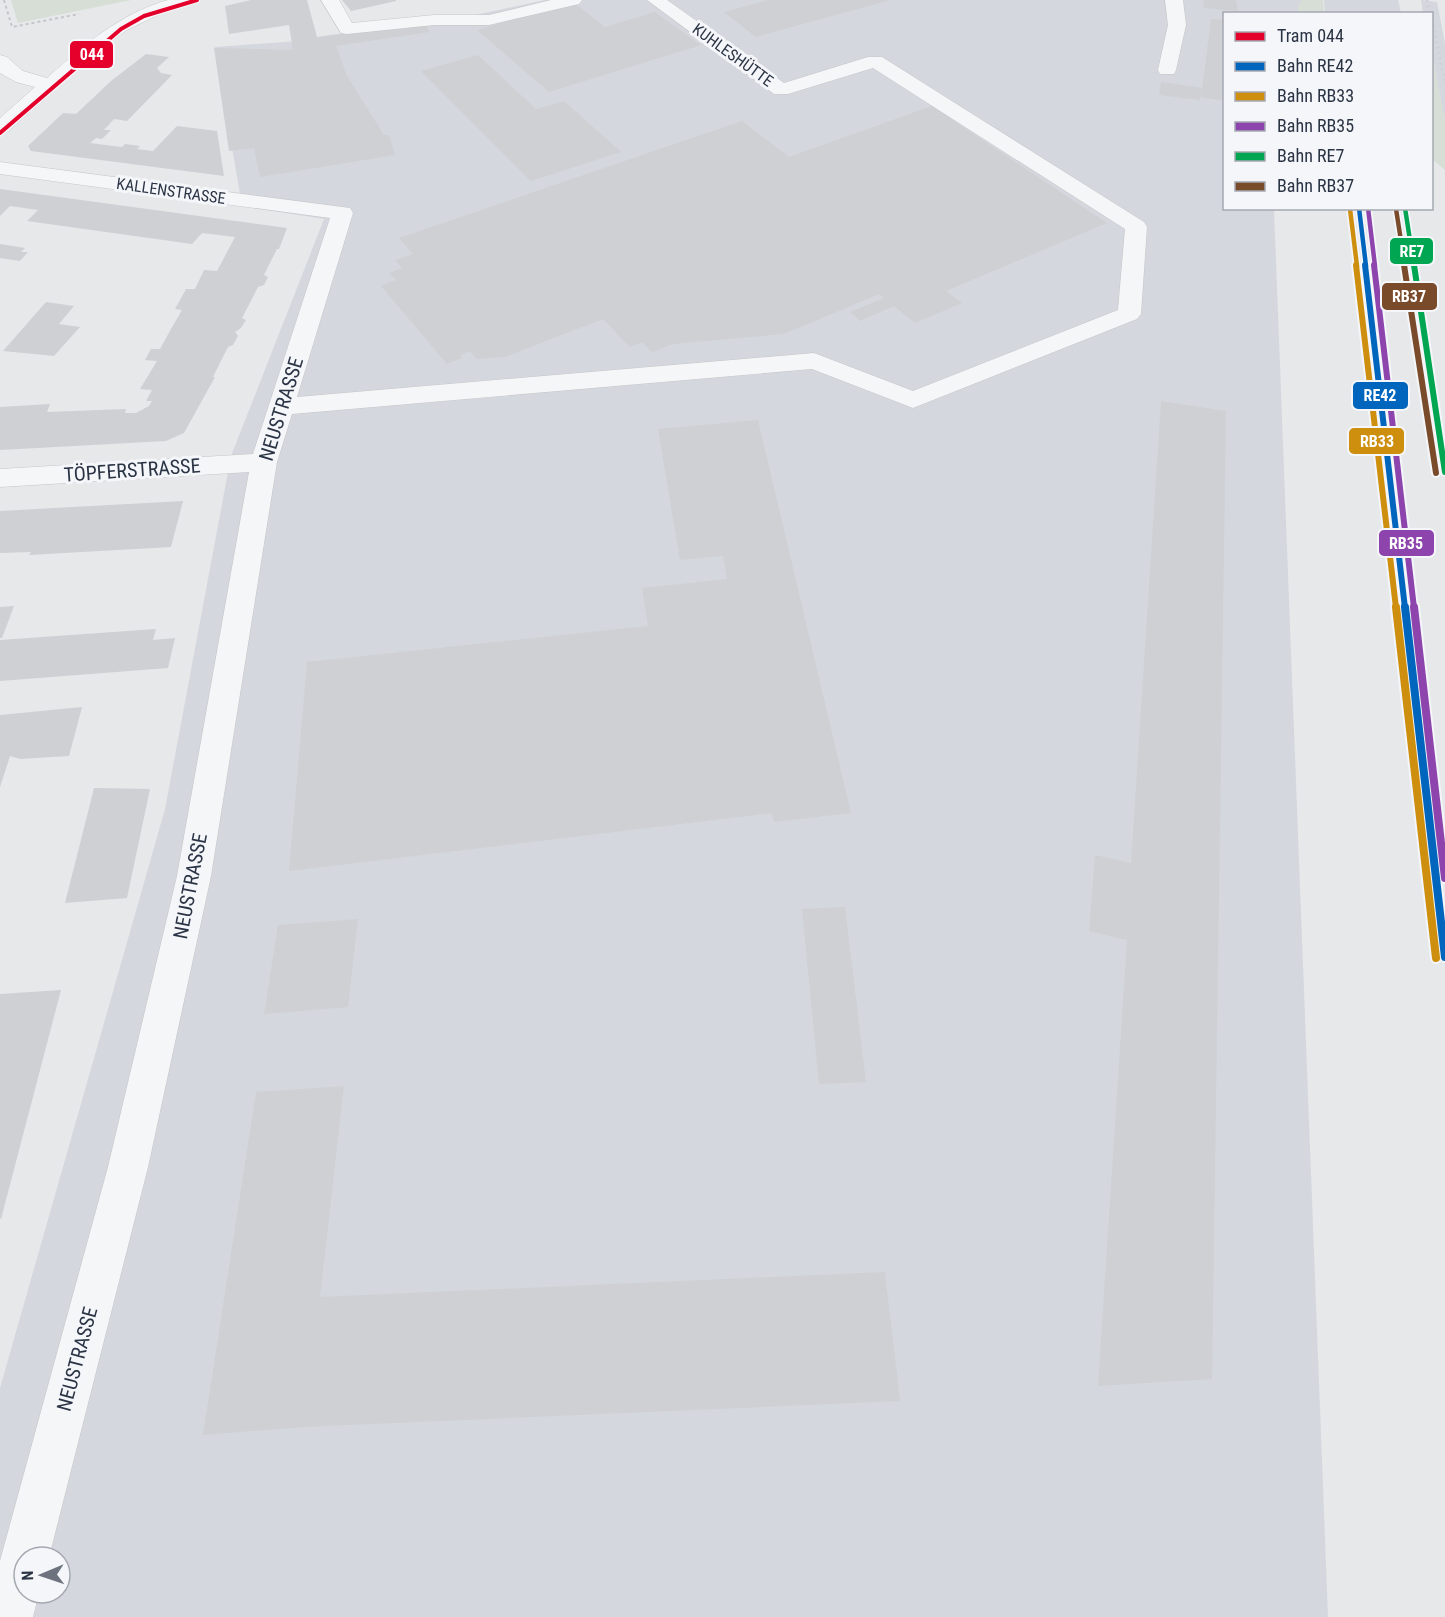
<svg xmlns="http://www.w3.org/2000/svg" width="1445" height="1617" font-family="'Roboto Condensed',sans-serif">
	<rect width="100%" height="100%" fill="#e6e8ea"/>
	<path fill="#d4d7dd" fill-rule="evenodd" d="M545,0h756l-4,13 -73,1v194l50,1 54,1408h-1328v-229l165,-579 66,-353 93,-237 -82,-13 -27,-159 166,-12zM24,1557h36v36h-36z
		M1324,0h74l3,13h-76z
		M1421,0l16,2 8,42v78l-13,-68v-40l-9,-1z"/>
	<path fill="#d6ded6" d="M11,0h120l-113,23z
		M1301,0h22l1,13h-27z
		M1432,54l13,68v48l-13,-11z"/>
	<path fill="#ced0d3" d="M251,0h56l10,37 108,-15 4,10 -93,14 11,30 37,59h5l6,20 -135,22 -6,-29 -25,3 -15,-103 79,2 -4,-25 -60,9 -4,-28z
		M342,0h54v1l-45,10z
		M769,0h118v1l-131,36 -32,-25z
		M1203,0h33l2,11 -34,-3z
		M573,2l32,25 50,-15 46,33 -152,47 -72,-62z
		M1211,19l13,1v81l-23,-4z
		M146,54l23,3 -12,11 4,5 11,2 -45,46 -13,-2 -10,11h7l-9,9 -6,-1 -6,5 32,4 3,-3 15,2 -3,3 16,2 24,-25 40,5 7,45 -193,-25 -3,-5 35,-33 13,1 35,-33z
		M478,55l58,54 28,-8 57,51 -90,29 -110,-110z
		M1161,82l41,6 -2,12 -41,-5z
		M932,106l175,117 -161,68 16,12 -47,20 -21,-17 -34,15 -10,-9 34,-14 -5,-4 -95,40 -111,10 -21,8 -10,-10 -12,5 -27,-28 -98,38 -28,2 -7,-8 -10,4 2,3 -15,6 -66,-78 15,-6 -7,-7 13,-5 -7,-8 18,-6 -14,-16 343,-117 47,36z
		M0,189l287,39 -8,21h-2l-13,26 4,2 -4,8 -6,2 -16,31 4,2 -5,8 -6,4 3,4 -5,9 -5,2 -15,30h2l-31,56 -18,8 -166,9v-43l50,-3 -3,8 79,-3 -1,4h11l13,-7 3,-5h-6l6,-11 -12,-1 17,-28 -12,-1 6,-11h9l11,-20 11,-19 -7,-1 11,-20h9l9,-19 13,1 18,-34 -33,-4 -10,11 -165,-23 11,-11 -28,-4 -10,10z
		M0,244l25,4 -4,4h7l-8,9 -20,-3z
		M46,302l28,4 -15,18 21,3 -26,29 -51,-5z
		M1161,401l65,10 -14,968 -114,7 29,-446 -38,-9 6,-76 36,8z
		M758,420l93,393 -77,9 -2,-9 -483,58 18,-209 341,-36 -6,-38 85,-9 -4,-23 -43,4 -22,-131z
		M183,501l-12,46 -142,8 2,-3 -31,1v-42z
		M14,606l-12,32h-2v-31z
		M156,629l-3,11 22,-2 -7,30 -168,13v-41z
		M82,707l-13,49 -49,3 -10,-3 -10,31v-72z
		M94,788l56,1 -23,109 -62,5z
		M845,907l21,175 -47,2 -17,-175z
		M358,919l-10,88 -84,7 14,-89z
		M61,990l-60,229 -1,-1v-224z
		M344,1086l-24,211 565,-25 15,129 -596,26 -101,8 53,-343z"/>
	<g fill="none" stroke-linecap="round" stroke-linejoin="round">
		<g stroke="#c4c6c8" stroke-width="1">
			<path id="minor" d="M168,0h28l-3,4 -31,9 -35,17 -21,15 -99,87 -7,2v-16l35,-31 -19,-5 -16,-9v-18l7,2 16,14 24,7c37,-33 72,-64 121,-78z
				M321,0h18l13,23 82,-8h55l62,-15h31l-3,4 -90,21h-55l-87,9 -6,-1z
				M647,0h20l117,83 84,-26h14l262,165 3,5 -6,87 -4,5 -224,89 -101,-39 -520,45 -15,48 -66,414 -63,291 -99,390h-25v36h15l-6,24h-33v-56l108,-394 69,-291 72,-404 -249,15v-18l253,-15 77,-236 -330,-44v-12l350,46 3,5 -56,184 517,-44 99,38 205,-81 7,-81 -252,-161 -85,26h-14z
				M1165,0h18l3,25 -10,45 -2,4h-14l-2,-4 10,-45z"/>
		</g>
		<path stroke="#c5c6ca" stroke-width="2" stroke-dasharray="3 3" stroke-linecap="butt" d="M4,0l8,27 67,-13"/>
		<use href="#minor" fill="#f5f6f7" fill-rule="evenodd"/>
		<path stroke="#cecfd2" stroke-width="3" stroke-dasharray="1.5 4" stroke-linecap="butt" d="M1427,0l3,14
			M1432,20l13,62"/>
		<g stroke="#f4f6f9" stroke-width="8">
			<path id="rail-1-far2" d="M1359,208l7,58"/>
		</g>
		<g stroke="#f4f6f9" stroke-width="10">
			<path id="rail-1-far1" d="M1365,265l40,343"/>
		</g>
		<g stroke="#f4f6f9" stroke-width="12">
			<path id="rail-1" d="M1405,607l40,350"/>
		</g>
		<g stroke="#f4f6f9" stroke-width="8">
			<path id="rail-2-far2" d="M1350,209l7,57"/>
		</g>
		<g stroke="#f4f6f9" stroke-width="10">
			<path id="rail-2-far1" d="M1356,265l40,343"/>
		</g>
		<g stroke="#f4f6f9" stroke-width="12">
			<path id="rail-2" d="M1396,607l40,351"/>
		</g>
		<g stroke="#f4f6f9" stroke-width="8">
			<path id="rail-3-far2" d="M1368,208l7,58"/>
		</g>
		<g stroke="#f4f6f9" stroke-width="10">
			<path id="rail-3-far1" d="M1374,265l40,343"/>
		</g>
		<g stroke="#f4f6f9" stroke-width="12">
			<path id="rail-3" d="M1414,607l31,271"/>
		</g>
		<g stroke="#f4f6f9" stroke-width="8">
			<path id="rail-4-far1" d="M1405,208l9,58"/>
		</g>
		<g stroke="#f4f6f9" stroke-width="10">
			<path id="rail-4" d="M1414,265l31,207"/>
		</g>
		<g stroke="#f4f6f9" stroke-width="8">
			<path id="rail-5-far1" d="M1396,209l9,57"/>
		</g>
		<g stroke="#f4f6f9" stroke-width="10">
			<path id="rail-5" d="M1404,265l32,208"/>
		</g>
		<use href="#rail-1-far2" stroke="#0065bd" stroke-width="4.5"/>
		<use href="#rail-1-far1" stroke="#0065bd" stroke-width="6"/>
		<use href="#rail-1" stroke="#0065bd" stroke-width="8"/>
		<use href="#rail-2-far2" stroke="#ce8f0e" stroke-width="4.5"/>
		<use href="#rail-2-far1" stroke="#ce8f0e" stroke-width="6"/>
		<use href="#rail-2" stroke="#ce8f0e" stroke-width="8"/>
		<use href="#rail-3-far2" stroke="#8e44ad" stroke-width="4.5"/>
		<use href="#rail-3-far1" stroke="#8e44ad" stroke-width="6"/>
		<use href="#rail-3" stroke="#8e44ad" stroke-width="8"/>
		<use href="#rail-4-far1" stroke="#00a651" stroke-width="4.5"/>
		<use href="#rail-4" stroke="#00a651" stroke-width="6"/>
		<use href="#rail-5-far1" stroke="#7a4b2a" stroke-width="4.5"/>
		<use href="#rail-5" stroke="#7a4b2a" stroke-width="6"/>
		<g stroke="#f4f6f9" stroke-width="7">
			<path id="tram-1" d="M0,133l121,-104 23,-13 53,-16"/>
		</g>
		<use href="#tram-1" stroke="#e4002b" stroke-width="4"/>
	</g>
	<g text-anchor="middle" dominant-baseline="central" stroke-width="6" stroke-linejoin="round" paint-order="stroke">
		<g font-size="16" fill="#2b3445" stroke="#f4f6f9">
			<text transform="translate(733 55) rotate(36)">KUHLESHÜTTE</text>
			<text transform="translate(171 191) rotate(8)">KALLENSTRASSE</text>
		</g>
		<g font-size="20" fill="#2b3445" stroke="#f4f6f9">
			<text transform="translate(281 409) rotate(-73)">NEUSTRASSE</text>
			<text transform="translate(132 470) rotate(-4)">TÖPFERSTRASSE</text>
			<text transform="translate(190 886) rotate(-79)">NEUSTRASSE</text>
			<text transform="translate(77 1359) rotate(-75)">NEUSTRASSE</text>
		</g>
	</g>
	<g stroke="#f4f6f9" stroke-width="2">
		<rect x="69" y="40" width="45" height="29" rx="6" fill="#e4002b"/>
		<rect x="1389" y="237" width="45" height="28" rx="6" fill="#00a651"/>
		<rect x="1381" y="282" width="57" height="29" rx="6" fill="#7a4b2a"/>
		<rect x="1352" y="381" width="57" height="29" rx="6" fill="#0065bd"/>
		<rect x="1348" y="427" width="57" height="28" rx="6" fill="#ce8f0e"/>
		<rect x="1378" y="529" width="57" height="28" rx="6" fill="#8e44ad"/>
	</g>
	<g font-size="16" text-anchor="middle" font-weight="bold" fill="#fff">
		<text x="92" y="60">044</text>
		<text x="1412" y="257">RE7</text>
		<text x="1409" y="302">RB37</text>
		<text x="1380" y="401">RE42</text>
		<text x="1377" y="447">RB33</text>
		<text x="1406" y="549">RB35</text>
	</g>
	<rect x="1223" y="12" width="210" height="198" fill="#f4f6f9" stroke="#a4a8b1" stroke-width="1.5"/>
	<rect x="1235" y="32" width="30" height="9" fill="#e4002b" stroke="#a4a8b1" stroke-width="1.5"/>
	<text x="1277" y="42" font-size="18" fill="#2b3445">Tram 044</text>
	<rect x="1235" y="62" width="30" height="9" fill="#0065bd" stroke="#a4a8b1" stroke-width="1.5"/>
	<text x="1277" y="72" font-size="18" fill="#2b3445">Bahn RE42</text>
	<rect x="1235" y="92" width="30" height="9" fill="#ce8f0e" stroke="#a4a8b1" stroke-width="1.5"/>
	<text x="1277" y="102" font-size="18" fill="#2b3445">Bahn RB33</text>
	<rect x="1235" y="122" width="30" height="9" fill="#8e44ad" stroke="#a4a8b1" stroke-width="1.5"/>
	<text x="1277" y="132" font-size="18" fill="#2b3445">Bahn RB35</text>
	<rect x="1235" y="152" width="30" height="9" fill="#00a651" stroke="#a4a8b1" stroke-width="1.5"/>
	<text x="1277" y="162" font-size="18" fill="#2b3445">Bahn RE7</text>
	<rect x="1235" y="182" width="30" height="9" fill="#7a4b2a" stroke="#a4a8b1" stroke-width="1.5"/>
	<text x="1277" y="192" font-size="18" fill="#2b3445">Bahn RB37</text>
	<g transform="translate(42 1575) rotate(268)"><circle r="28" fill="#f4f6f9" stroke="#a4a8b1" stroke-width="1.5"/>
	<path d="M0-4.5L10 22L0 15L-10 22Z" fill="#6c737f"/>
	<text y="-9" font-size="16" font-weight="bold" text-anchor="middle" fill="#2b3445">N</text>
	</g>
</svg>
